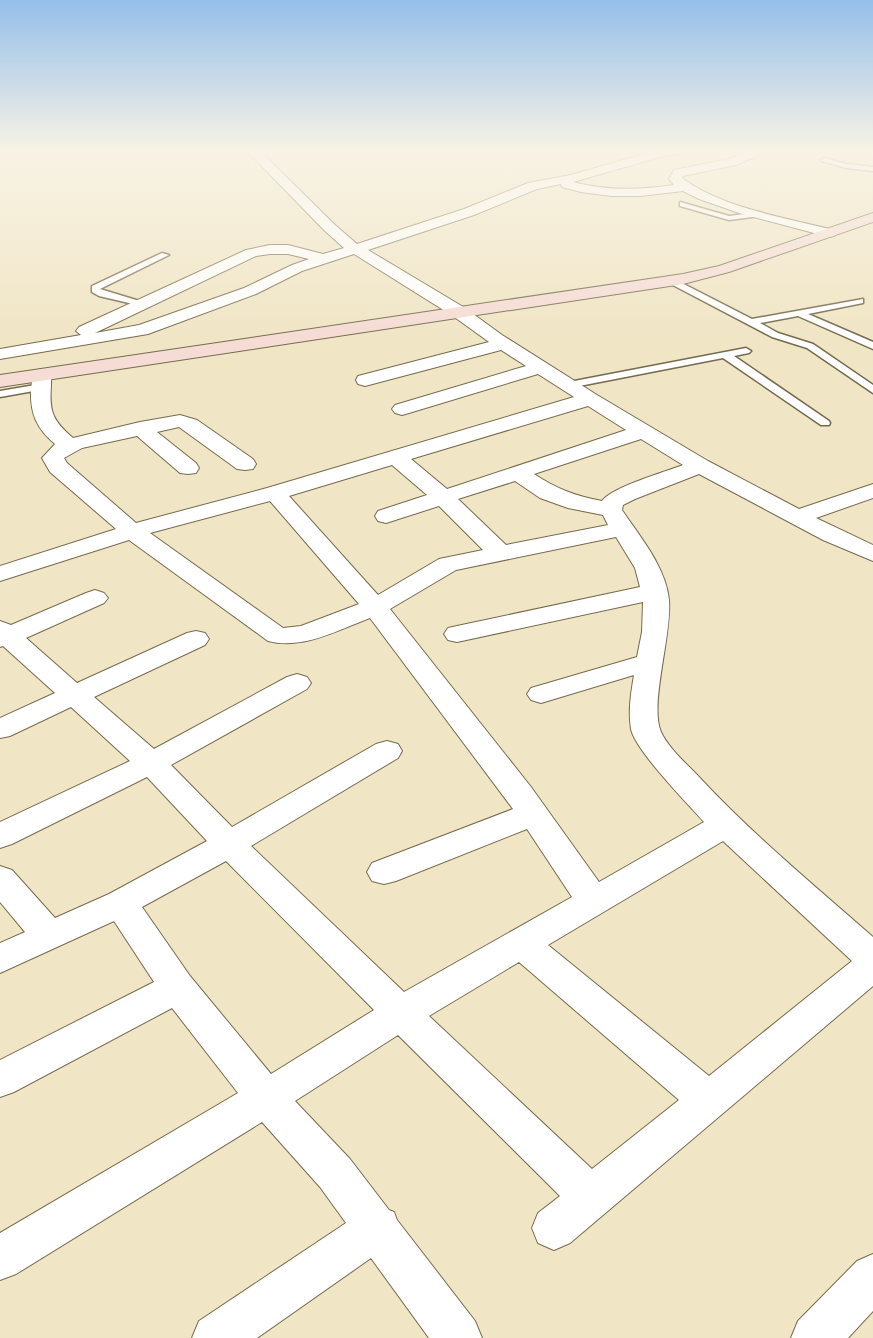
<svg xmlns="http://www.w3.org/2000/svg" width="873" height="1338" font-family="Poppins,sans-serif">
	<rect width="100%" height="100%" fill="#f0e5c5"/>
	<g fill="none" stroke-linecap="round" stroke-linejoin="round">
		<g stroke="#756b4e" stroke-width="3">
			<path id="service" d="M824,158l22,6 27,3v4l-27,-3 -24,-7 -1,-1z
				M680,202l49,14 31,-4 4,2 -4,2 -31,4 -49,-14z
				M162,253l7,2 -69,34 46,14v4l-47,-11 -7,-4v-6z
				M672,278l80,41 111,-20v4l-55,11 65,28v7l-75,-33 -38,7 18,10 35,11 60,41v8l-66,-45 -35,-11 -103,-54v-4z
				M746,348l5,3 -2,2 -15,3 95,65 1,2 -1,2h-8l-98,-67 -154,30 -5,-3 5,-3z
				M41,384l4,1 1,2 -1,2 -45,8v-6z"/>
		</g>
		<g stroke="#756b4e" stroke-width="2">
			<path id="minor" d="M246,150h13l76,75 22,19 107,-35 64,-26 43,-8 87,-25h28l-2,3 -24,4 -87,25c33,9 68,8 101,3l-5,-6 5,-9 55,-11 21,-9h16l-2,3 -28,12 -53,11 -1,2c40,30 104,40 152,52l2,3 -2,3 -5,1 -87,-23 -43,-15 -16,-8 -43,5h-29l-30,-4 -19,-5 -1,-3 -24,5 -63,26 -106,35 97,58 37,27 95,60 111,66 91,48 74,-25v14l-57,20 57,27v16l-50,-21 -124,-66 -64,25 -12,6 -1,5c18,27 44,57 47,90 3,35 -20,105 -8,132 8,17 26,32 39,46 53,57 114,107 173,159v49l-303,257 -16,7 -16,-7 -6,-15 6,-15 22,-17 -162,-161 -103,66 55,58 39,51 5,2 3,8 78,101 7,17h-53l-58,-80 -114,80h-65l7,-17 147,-98 -26,-36 -58,-65 -246,152 -16,6v-47l238,-140 -66,-85 -158,84 -14,5v-37l154,-78 -40,-61 -114,52v-30l25,-11 -25,-30v-36l12,4 43,48 54,-24 98,-53 -60,-64 -135,67 -12,4v-26l130,-61 -59,-54 -61,29 -10,2v-20l55,-25 -52,-47 -3,1v-26l11,4 75,-32 9,-3 9,3 4,5 -4,5 -78,35 51,45 110,-50 9,-2 9,2 4,6 -4,6 -111,52 60,52 133,-72 10,-3 10,3 4,6 -4,6 -136,76 61,62 144,-83 11,-3 11,3 4,7 -4,7 -147,88 153,146 168,-95 -45,-68 -131,52 -12,3 -12,-3 -5,-9 5,-9 141,-54 -143,-191c-32,12 -67,32 -102,23l-139,-101 -129,41v-15l116,-37 -66,-57 -8,-14 13,-14c-18,-15 -25,-30 -24,-54 1,-7 1,-13 4,-19l7,-2 7,2c3,5 2,9 2,15 -2,26 2,35 22,52l67,-16 40,-7 17,5 56,39 3,5 -3,5 -8,1 -8,-1 -58,-42 -22,5 39,31 3,5 -3,5 -8,1 -8,-1 -43,-37 -55,12 -18,10 3,5 69,60 131,-35 307,-91 -36,-23 -129,39 -7,2 -7,-2 -3,-4 3,-4 131,-39 -25,-16 -136,36 -7,-2 -2,-4 2,-4 131,-34 -36,-26 -99,-62 -52,17 -46,23 -108,40 -148,25v-10l81,-14 -5,-4 3,-4 167,-77 24,-5h18l35,9 21,-6 -19,-17zM270,254h18l21,5 -17,6 -48,23 -105,37 -44,8 161,-77zM588,406l38,24 -179,59 -36,-30zM641,439l42,26c-18,7 -71,22 -81,36 -27,-5 -45,-12 -68,-27zM392,465l35,30 -49,16 -3,5 3,5 8,2 53,-17 44,44 -44,9 -61,36 -89,-99zM515,481l25,17 28,10 35,7 5,10 -102,20 -48,-46zM270,501l89,103 -58,22 -18,2 -133,-95zM616,537l19,31 5,19 -183,39 -9,2 -4,6 4,6 9,2 186,-40 -1,30 -5,25 -106,31 -4,6 4,6 10,3 93,-28c-3,18 -6,35 -3,54 4,21 57,75 73,93l-105,60 -68,-95 -141,-178 66,-39zM723,841l129,120 -143,115 -161,-131zM226,861l148,149 -103,64 -81,-98 -48,-69zM519,962l160,138 -87,69 -163,-153z
				M873,1254v57l-25,27h-57l7,-17 59,-60z"/>
		</g>
		<g stroke="#756b4e" stroke-width="2">
			<path id="secondary" d="M873,213v9l-144,50 -46,12 -683,103v-12l683,-101 36,-8z"/>
		</g>
		<use href="#service" fill="#fff" fill-rule="evenodd"/>
		<use href="#minor" fill="#fff" fill-rule="evenodd"/>
		<use href="#secondary" fill="#f5dcd5" fill-rule="evenodd"/>
	</g>
	<linearGradient id="sky" x2="0" y2="1"><stop stop-color="#95bfea"/><stop offset="0.45" stop-color="#f8f3e5"/><stop offset="1" stop-color="#f8f3e5" stop-opacity="0"/></linearGradient>
	<rect width="873" height="337" fill="url(#sky)"/>
</svg>
